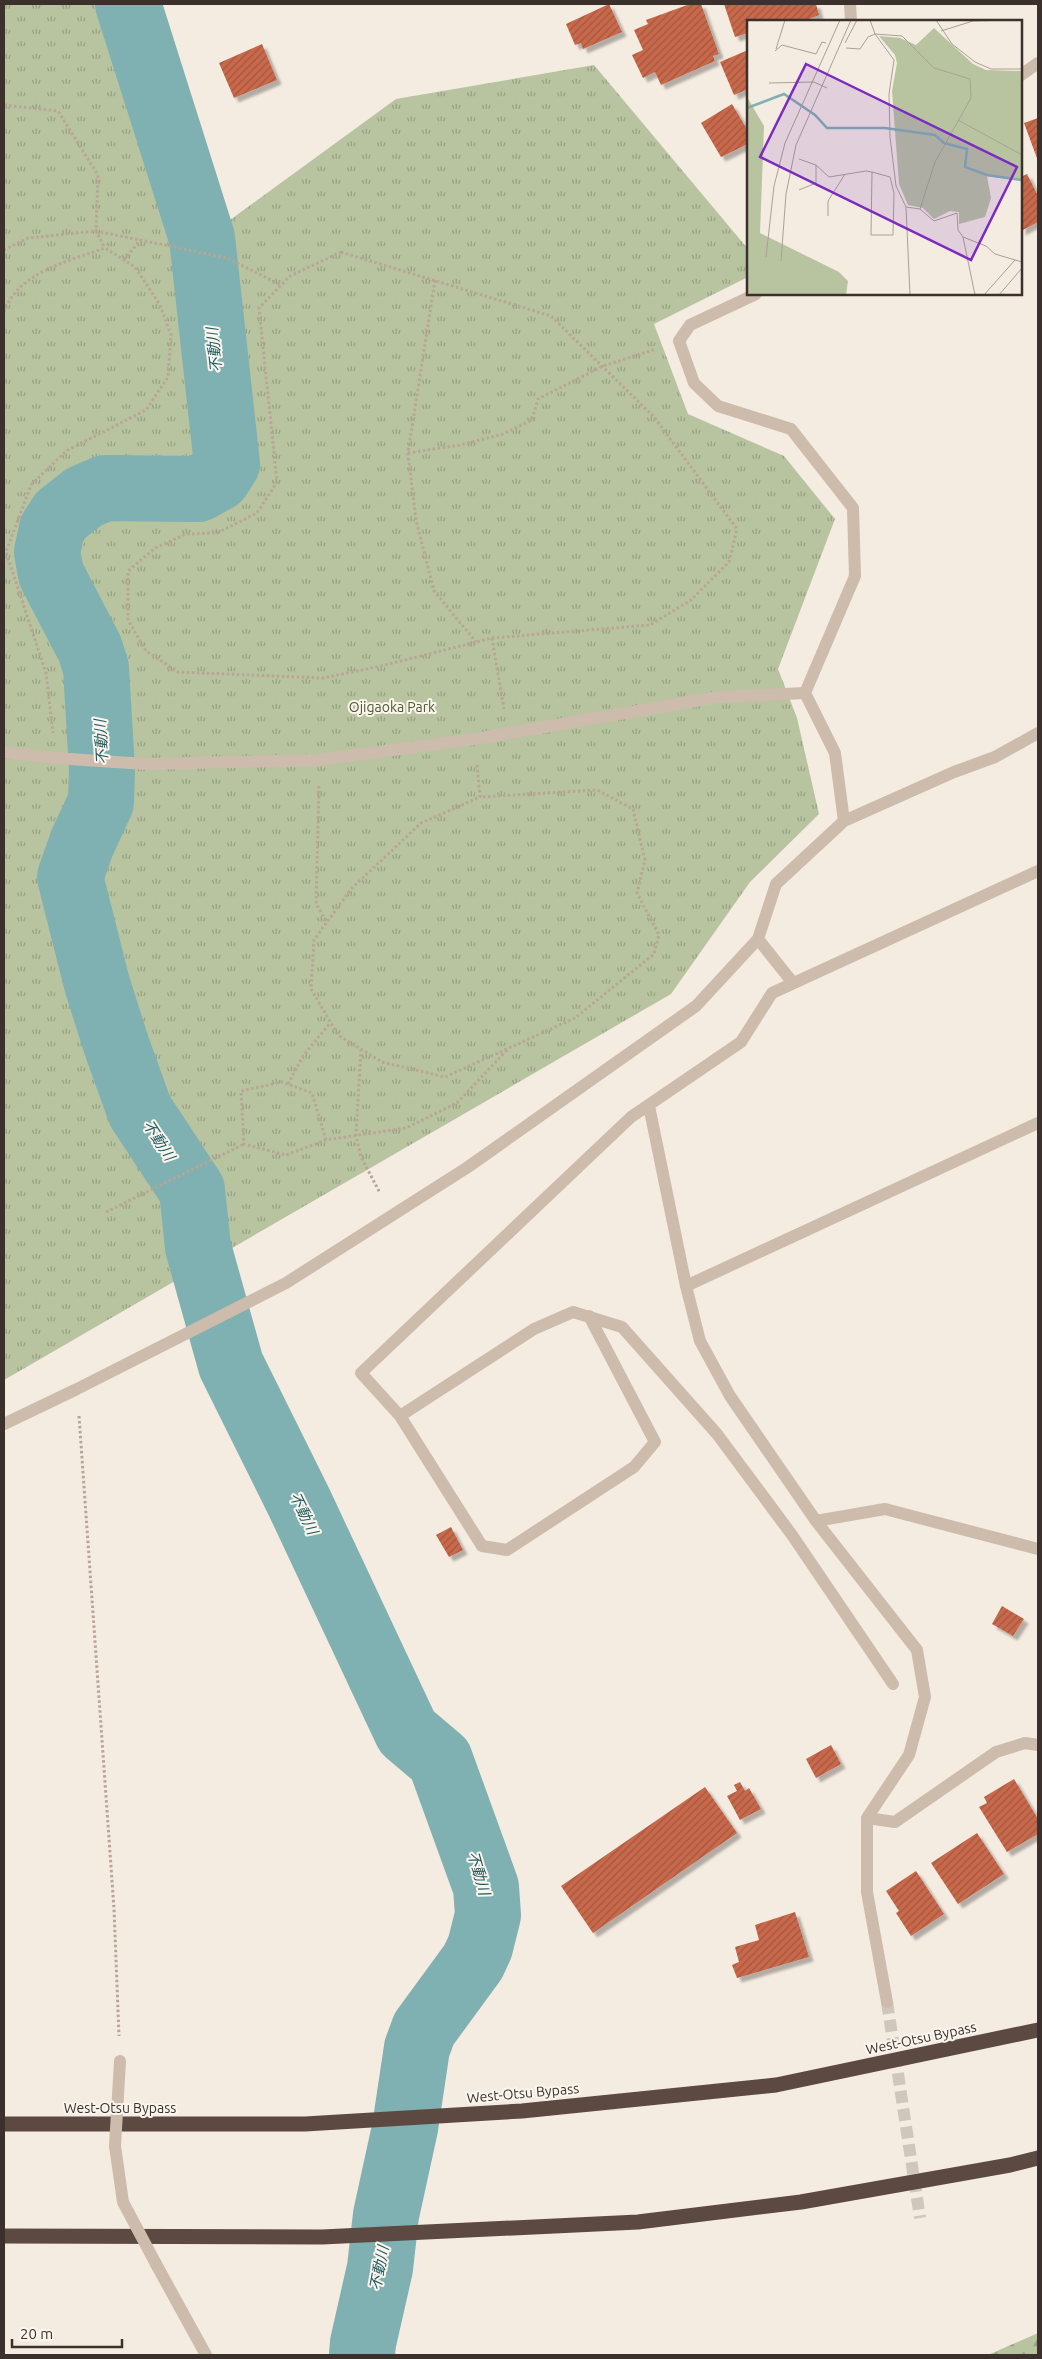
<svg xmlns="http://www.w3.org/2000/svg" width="1042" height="2359" font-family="Ubuntu,'Noto Sans JP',sans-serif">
	<defs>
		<pattern id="grass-tufts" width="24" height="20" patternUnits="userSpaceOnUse" patternTransform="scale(1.25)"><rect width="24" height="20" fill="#b8c4a0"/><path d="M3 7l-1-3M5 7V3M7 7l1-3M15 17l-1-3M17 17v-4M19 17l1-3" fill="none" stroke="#97a083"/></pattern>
		<pattern id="forest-firs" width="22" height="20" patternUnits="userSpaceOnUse" patternTransform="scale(1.25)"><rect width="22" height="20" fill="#b8c4a0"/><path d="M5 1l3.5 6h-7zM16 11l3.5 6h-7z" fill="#97a083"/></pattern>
		<pattern id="building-hatch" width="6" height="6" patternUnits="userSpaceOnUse" patternTransform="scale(1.25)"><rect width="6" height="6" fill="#c8694b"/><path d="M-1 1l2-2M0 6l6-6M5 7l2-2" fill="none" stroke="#a4573f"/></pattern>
		<filter id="shadow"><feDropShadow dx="4.5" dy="4.5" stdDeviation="1" flood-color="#0004"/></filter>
	</defs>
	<rect width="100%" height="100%" fill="#f4ebe1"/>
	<path fill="url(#grass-tufts)" d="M4,4h134l77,227 181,-132 198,-34 154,184v28l-94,47 34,90 96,42 51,63 -57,150 19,49 22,96 -69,68 -79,112 -667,386z"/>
	<path fill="url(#forest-firs)" d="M1038,2333v22h-50z"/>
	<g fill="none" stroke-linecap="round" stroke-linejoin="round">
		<path stroke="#7fb0b2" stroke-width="66" d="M128,4l74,234 25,226 -9,14 -20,11 -93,-1 -21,9 -23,18 -9,14 -5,23 4,22 39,75 6,19 6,102 -1,32 -19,41 -12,34 27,107 20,63 23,64 52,79 6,57 33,118 68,137 108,230 33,28 46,127 2,28 -8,32 -7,15 -49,67 -7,19 -12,80 -19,87 -6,53 -17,75 -1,12"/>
	</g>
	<path fill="url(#building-hatch)" filter="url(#shadow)" d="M609,4l13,28 -39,17 -2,-6 -6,2 -9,-21z
		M690,4h11l18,50 -6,2 2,5 -54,24 -6,-13 -12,6 -11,-23 11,-5 -9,-20 14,-6 -2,-4z
		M724,4h92l3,11 -15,6h-56v12l-13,4z
		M262,44l15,36 -43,18 -15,-35z
		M748,50v39l-14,6 -14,-33z
		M732,104l16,27v13l-27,13 -20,-34z
		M1038,118v43l-14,-38z
		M1027,174l11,22v26l-17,9v-54z
		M451,1527l12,23 -14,7 -13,-22z
		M1002,1606l22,13 -11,17 -21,-12z
		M831,1745l10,19 -25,14 -10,-19z
		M1014,1779l24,40v15l-31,18 -28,-45 8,-4 -3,-6z
		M740,1782l5,9 4,-3 12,21 -21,11 -13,-24 10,-5 -3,-6z
		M705,1787l32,46 -144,100 -32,-47z
		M977,1833l27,41 -46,30 -27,-41z
		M916,1871l28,43 -33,22 -15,-23 3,-2 -13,-20z
		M795,1912l14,45 -72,21 -5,-13 7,-3 -4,-15 24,-7 -4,-15z"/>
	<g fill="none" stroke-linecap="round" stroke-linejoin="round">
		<path stroke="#cfc6bd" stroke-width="12" stroke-dasharray="12 6" stroke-linecap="butt" d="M887,2002l33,216"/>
		<path stroke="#b9a596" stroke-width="3" stroke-dasharray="2.5 2.5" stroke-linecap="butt" d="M4,105l54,6 40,64 -2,56 9,17
			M4,250l24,-12 68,-7 131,27 54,27
			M341,252l210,64 103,101 83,112 -8,33 -38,38 -41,25 -158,13 -111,28 -58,12 -145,-6 -32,-21 -18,-31v-49l27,-23 31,-14 31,-1 40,-20 20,-31 -18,-174 31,-32z
			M124,260l16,-20
			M435,280l-27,173 8,67 18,71 42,51
			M4,312c14,-40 65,-51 101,-64l30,19 25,38 11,30 -3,42 -22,33 -80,41 -35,34 -25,67 40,121 7,60
			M408,453l52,-8 43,-11 29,-14 6,-21 65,-33 53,-17
			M492,638l12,71
			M477,765l3,32 -59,26 -70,66 -37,51 -3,49 27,46 44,27 63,15 130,-59 79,-64 5,-19 -22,-42 8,-33 -12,-51 -36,-19 -117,7
			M319,786l-3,118 11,18
			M361,1049l-5,87 5,21 19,36
			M288,1084l15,-28 27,-33
			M326,1140l-14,-47 -30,-11 -41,9 3,53 42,11 40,-15 80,-12 51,-25 51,-54
			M106,1212l138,-68
			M79,1416l35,493 5,127"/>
		<path stroke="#cdbbac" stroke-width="12" d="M850,4l1,17
			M1021,75l17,-12
			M756,294l-66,31 -11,16 15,42 24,23 73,23 62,79 2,68 -50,117 30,60 9,68
			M4,752l50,6 92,6 173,-4 156,-21 243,-42 87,-4
			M758,939l35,44
			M649,1106l37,180 14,55 30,55 86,125 101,129 8,47 -16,58 -42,63v74l20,110
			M686,1286l352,-163
			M589,1316l66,126 -21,25 -127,83 -25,-4 -82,-130 -39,-43 270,-256 110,-75 31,-49 266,-122
			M400,1416l134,-87 39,-17 49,15 95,107 75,101 101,149
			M4,1424l73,-35 209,-106 182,-116 228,-161 62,-67 18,-55 68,-63 110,-49 41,-15 43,-24
			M816,1521l69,-12 153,40
			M867,1818l28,4 101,-70 29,-9 13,2
			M156,2264l50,91"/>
		<path stroke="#5c4a42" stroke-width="15" d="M4,2124h301l217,-13 254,-26 262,-55
			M4,2236l318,1 316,-15 163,-20 209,-37 28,-7"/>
		<path stroke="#cdbbac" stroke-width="12" d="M120,2061l-5,85 8,56 33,62"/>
	</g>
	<g text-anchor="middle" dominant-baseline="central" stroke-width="4" stroke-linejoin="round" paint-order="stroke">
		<g font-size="14" fill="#4a5a2e" stroke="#fbf5ee">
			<text x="392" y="707">Ojigaoka Park</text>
		</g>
		<g font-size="14" fill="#3b302b" stroke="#fbf5ee">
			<text transform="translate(921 2038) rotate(-12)">West-Otsu Bypass</text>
			<text transform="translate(523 2093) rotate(-5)">West-Otsu Bypass</text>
			<text x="120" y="2108">West-Otsu Bypass</text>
		</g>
		<g font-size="15" font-style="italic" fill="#1f5a5e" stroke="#fbf5ee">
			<text transform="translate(214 350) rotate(-96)">不動川</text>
			<text transform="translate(101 742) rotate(-93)">不動川</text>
			<text transform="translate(159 1140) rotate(57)">不動川</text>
			<text transform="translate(304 1513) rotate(64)">不動川</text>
			<text transform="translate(479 1873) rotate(74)">不動川</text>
			<text transform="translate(379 2268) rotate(-79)">不動川</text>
		</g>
	</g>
	<g transform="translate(747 20)">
		<rect width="275" height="275" fill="#f4ebe1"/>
		<path d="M187,8l39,36 13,6 36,1v110l-35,-5 4,22 -6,19 -26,7v-12l-9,-1 -16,8 -11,-11 -15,-3 -9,-21 -7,-93 5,-28 -2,-8 -16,-19 21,2 16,7z" fill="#b8c4a0"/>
		<path d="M0,77l17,29 -4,107 79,39 9,9 -2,14h-99z" fill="#b8c4a0"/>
		<path d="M275,52v74l-45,-24 12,-42 16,-7z" fill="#b8c4a0"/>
		<path fill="none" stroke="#7fb0b2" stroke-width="2.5" d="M0,88l37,-14 31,21 12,13h58l50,7 9,8 23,6 -2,18 22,8 35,5"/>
		<path fill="none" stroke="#aaa098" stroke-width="1" d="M123,0l5,14 19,26 -5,34 1,43 6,49 10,21 4,88M189,0l16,24 23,18 16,7h31M194,11l32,-10 36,-1M98,23l12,-23M99,28l14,1 8,-12 7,-3 27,2 32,32 36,11 1,19 -36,64 -15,47M29,29l9,-29M28,31l7,-6 34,9 6,-12 4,1M22,63l45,-1 13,6M211,100l64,35M52,139l17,6 13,12 37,-6 6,1 18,5 4,16 -1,42h-22l1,-63M52,170l17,-7v-18M159,187l14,2 14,12 23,-8 1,17 5,7 12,58M81,196v-15l17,-27M216,217l23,9 9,8 27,8M19,237l8,-71 11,-43 55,-123M34,241l5,-67 10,-49 55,-125M237,275l31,-35M252,275l23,-27"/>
		<path fill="#7b2cbf" fill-opacity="0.15" stroke="#7b2cbf" stroke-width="2.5" d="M59,44l211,103 -46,93 -211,-103z"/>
		<rect width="275" height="275" fill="none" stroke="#3b302b" stroke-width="2.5"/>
	</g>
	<rect width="1042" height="2359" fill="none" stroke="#3b302b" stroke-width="10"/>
	<path d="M12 2339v8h110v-8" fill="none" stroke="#3b302b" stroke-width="2.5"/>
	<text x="20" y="2339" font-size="15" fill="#3b302b" stroke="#fbf5ee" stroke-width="4" paint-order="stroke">20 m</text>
</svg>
